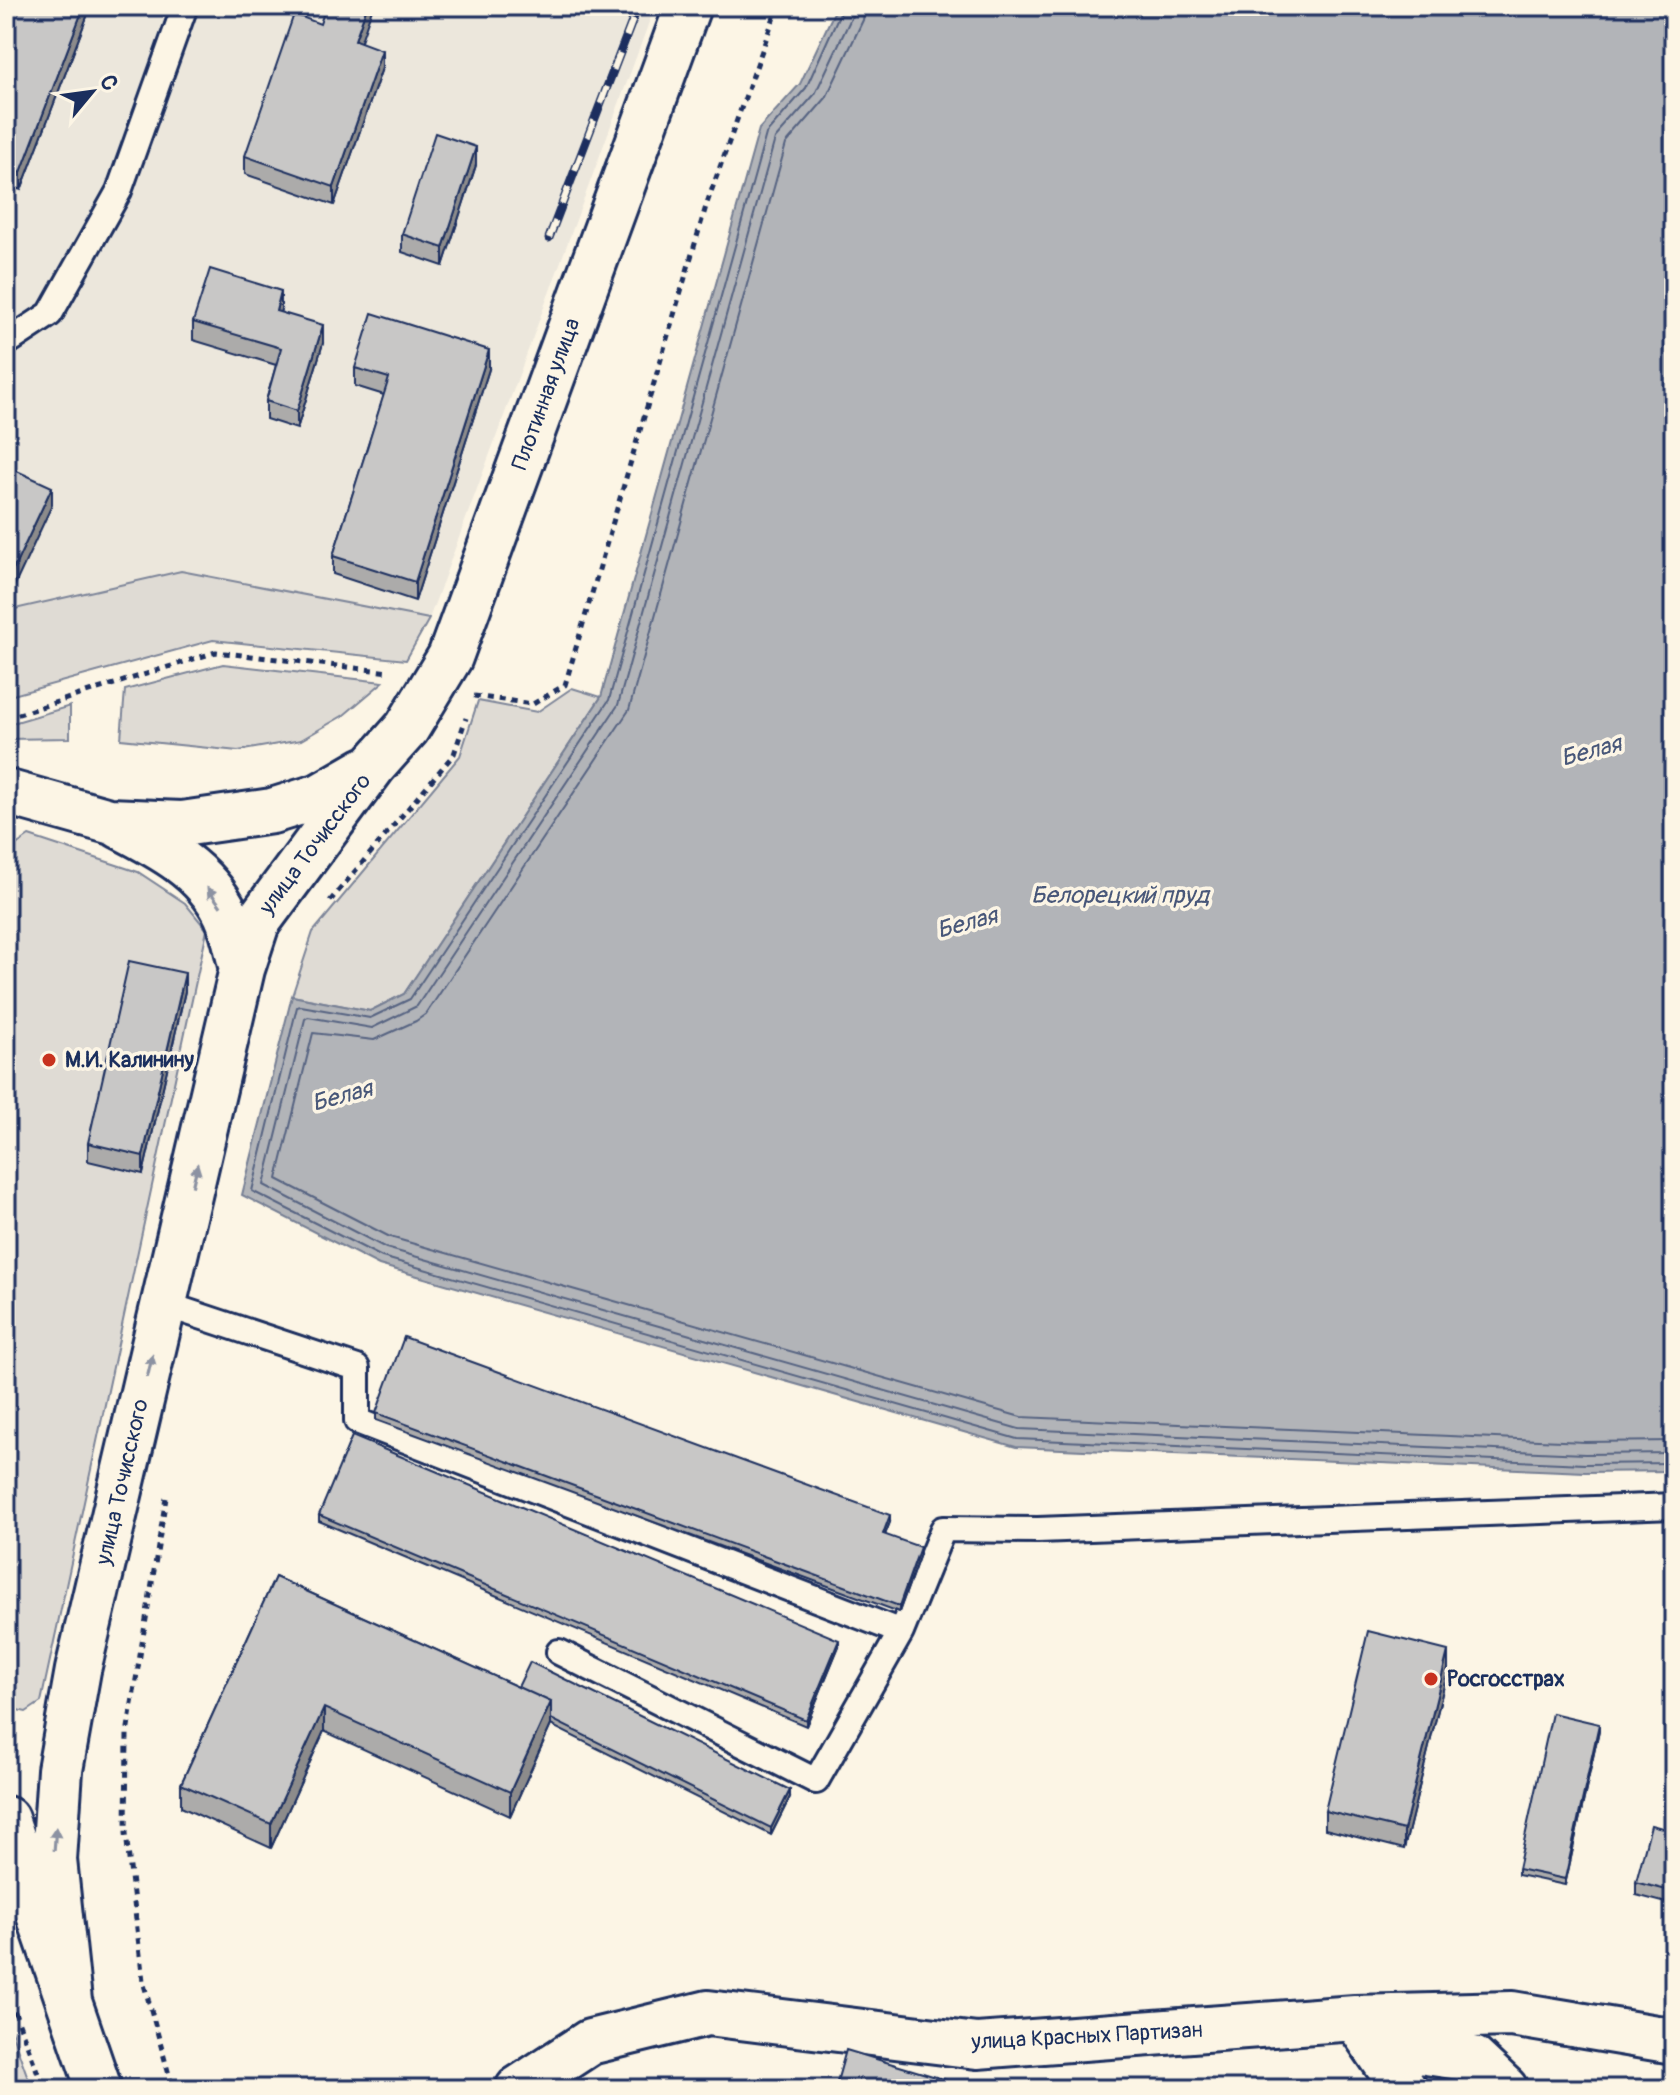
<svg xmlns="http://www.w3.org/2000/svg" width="1680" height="2095" font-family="Pangolin,sans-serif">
	<rect width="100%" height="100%" fill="#fcf5e5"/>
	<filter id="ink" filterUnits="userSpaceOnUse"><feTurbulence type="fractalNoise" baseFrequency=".0125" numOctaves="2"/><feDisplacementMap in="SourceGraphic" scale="16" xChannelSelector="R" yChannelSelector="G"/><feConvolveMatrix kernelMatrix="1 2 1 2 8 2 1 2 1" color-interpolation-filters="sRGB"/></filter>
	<g filter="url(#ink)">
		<path fill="#ece7dc" d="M6,6h649l-226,613 -248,-48 -175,40z"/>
		<path fill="#dfdbd4" stroke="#7d8599" stroke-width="2" d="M181,571l248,48 -23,41 -193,-20 -207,57v-86z
			M223,664l160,18 -39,33 -43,25 -63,11 -117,-12 4,-49z
			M572,688l29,9 -197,297 -34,17 -78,-15 21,-64 147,-176 18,-55 59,11z
			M70,706v32l-64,1v-14z
			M29,836l109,36 47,31 22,27 -166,772 -15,10 -9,-2 -11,-46v-812z
			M6,2017l26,72h-26z"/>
		<path fill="#b2b4b8" stroke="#767f94" stroke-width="2" d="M837,6h837v1465l-89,1 -569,-25 -637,-182 -137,-70 50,-199 78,15 34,-17 197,-297 158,-568 41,-45z"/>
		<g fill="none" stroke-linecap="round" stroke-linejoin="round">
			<path stroke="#576482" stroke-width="2" d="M843,6l-37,82 -40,46 -157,566 -199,299 -40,19 -69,-12 -4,1 -45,184 130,66 635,182 568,25 89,-1
				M853,6l-1,10 -37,78 -40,45 -157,566 -201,301 -45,22 -64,-11 -3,2 -41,166 122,63 633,181 566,25 89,-1
				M865,6l-2,14 -37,78 -40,46 -157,566 -203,304 -10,7 -42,19 -61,-7 -36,146 113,58 631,180 564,25 89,-1"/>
			<g stroke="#1b2f5e" stroke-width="30">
				<path id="lane" d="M6,343l44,-29 69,-123 66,-185
					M164,1304l193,64v53l544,211 -85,149 -257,-129
					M901,1632l42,-103 95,1 636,-24"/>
			</g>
			<g stroke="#1b2f5e" stroke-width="50">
				<path id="street" d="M1357,2020l56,30 60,9 32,30
					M1360,2025l44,64
					M518,2089l72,-47 118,-29 269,33 378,-28 157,-4 162,27"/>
			</g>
			<g stroke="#1b2f5e" stroke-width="50">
				<path id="secondary" d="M6,792l103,29 73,3 90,-13 48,-15 45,-26
					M120,826c41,21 85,44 106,88 8,17 11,37 16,55
					M6,1819l93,270
					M69,2001l-15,-141 6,-90 18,-100 164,-701 15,-46 117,-158 33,-37 43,-71 238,-651"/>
			</g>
			<path stroke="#1b2f5e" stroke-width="5" stroke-dasharray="6 6" stroke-linecap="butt" d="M474,696l59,8 32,-19 142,-482 71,-197
				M6,718l210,-66 174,20
				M330,901l124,-147 12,-36
				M166,1498l-39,236 -1,99 17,148 30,108
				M6,1989l38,100"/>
			<use href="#lane" stroke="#fcf5e5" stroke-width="24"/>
			<use href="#street" stroke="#fcf5e5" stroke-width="44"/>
			<use href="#secondary" stroke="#fcf5e5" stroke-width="44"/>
			<g stroke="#1b2f5e" stroke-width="9">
				<path id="rail" d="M549,238l89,-232"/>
			</g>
			<use href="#rail" stroke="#fcf5e5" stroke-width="6" stroke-dasharray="18" stroke-linecap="butt"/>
		</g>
		<path fill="#acabaa" stroke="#1b2f5e" stroke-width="2" d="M19,6h72l-70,184 -15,-5v-144z
			M361,42l21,26 -48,137 -89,-31v-18z
			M476,165l-33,101 -41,-14v-18z
			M281,309l-1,3 43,31 -26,86 -31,-10v-18l10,-36 -83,-25v-18z
			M355,368l134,1 -74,232 -82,-27v-18l51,-161 -29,-9z
			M185,991l-42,183 -55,-13v-18z
			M376,1413l514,109 -5,13 35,19 -21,58 -523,-192z
			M319,1515l520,131 -33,80 -487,-205z
			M275,1577l243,110 272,110 -19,38 -220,-110 -41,91 -186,-85 -53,117 -90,-41v-23z
			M1448,1669l-44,180 -79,-20v-18z
			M1599,1730l-34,155 -47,-10v-6z
			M1674,1831v74l-38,-10v-13z"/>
		<path fill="#8c8b8b" stroke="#1b2f5e" stroke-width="2" d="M84,6h7l-70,184v-18z
			M367,6h6l-18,52v-18z
			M382,50v18l-48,137v-18z
			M476,147v18l-33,101v-18z
			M281,291v18l-5,20v-18z
			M323,325v18l-26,86v-18z
			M489,350v19l-74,232v-19z
			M52,487v18l-46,99v-19z
			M185,973v18l-42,183v-18z
			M890,1515v7l-7,18v-6z
			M920,1547v7l-21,58v-6z
			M839,1640v6l-33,80v-6z
			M1448,1651v18l-44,180v-19z
			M551,1702v23l-41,91v-24z
			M324,1708v23l-53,117v-24z
			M1599,1724v6l-34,155v-6z
			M790,1790v7l-19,38v-7z"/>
		<path fill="#c8c7c6" stroke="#1b2f5e" stroke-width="2" d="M19,6h65l-63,166 -15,-5v-126z
			M326,6h41l-12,34 27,10 -48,137 -89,-31 49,-142 26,10z
			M435,133l41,14 -33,101 -41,-14z
			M210,269l71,22 -5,20 47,14 -26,86 -31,-10 15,-53 -88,-26z
			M372,313l117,37 -74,232 -82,-26 56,-178 -34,-10z
			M6,466l46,21 -46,98z
			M129,961l56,12 -42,183 -55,-13z
			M404,1337l486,178 -7,19 37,13 -21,59 -523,-193z
			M352,1436l487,204 -33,80 -487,-205z
			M275,1577l276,125 -41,90 -186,-84 -53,116 -90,-40z
			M1368,1631l80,20 -44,179 -79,-19z
			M530,1662l260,128 -19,38 -220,-109v-17l-33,-15z
			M1552,1713l47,11 -34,155 -47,-10z
			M1651,1825l23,6v61l-38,-10z
			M846,2050l100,30 -3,9h-108z"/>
		<defs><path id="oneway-solid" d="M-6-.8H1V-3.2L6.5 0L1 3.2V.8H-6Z" transform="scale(2)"/></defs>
		<g fill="#8c92a2">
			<use href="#oneway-solid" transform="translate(214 897) rotate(-126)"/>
			<use href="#oneway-solid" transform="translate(195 1175) rotate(-77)"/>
			<use href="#oneway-solid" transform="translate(150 1366) rotate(-77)"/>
			<use href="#oneway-solid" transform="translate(55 1839) rotate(-86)"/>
		</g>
	</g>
	<g fill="#c8321e" stroke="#fcf5e5" stroke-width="3">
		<circle cx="49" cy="1060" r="8"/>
		<circle cx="1431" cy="1679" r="8"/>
	</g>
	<g text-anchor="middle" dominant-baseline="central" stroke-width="7" stroke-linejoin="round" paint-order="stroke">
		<g font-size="22" fill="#1b2f5e" stroke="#fcf5e5">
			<text transform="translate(546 394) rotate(-70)">Плотинная улица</text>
			<text transform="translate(315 844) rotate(-53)">улица Точисского</text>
			<text transform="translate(122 1482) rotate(-77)">улица Точисского</text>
			<text transform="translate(1087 2036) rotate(-3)">улица Красных Партизан</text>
		</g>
		<g font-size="22" font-weight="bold" fill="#1b2f5e" stroke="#fcf5e5" text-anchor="start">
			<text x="65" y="1060">М.И. Калинину</text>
			<text x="1447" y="1679">Росгосстрах</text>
		</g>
		<g font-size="24" font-style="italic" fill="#485779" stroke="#fcf5e5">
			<text transform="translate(1591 751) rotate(-15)">Белая</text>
			<text x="1120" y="895">Белорецкий пруд</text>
			<text transform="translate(967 923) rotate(-15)">Белая</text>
			<text transform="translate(342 1096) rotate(-15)">Белая</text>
		</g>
	</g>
	<rect width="1680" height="2095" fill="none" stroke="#fcf5e5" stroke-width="32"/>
	<rect x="16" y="16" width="1648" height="2063" fill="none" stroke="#1b2f5e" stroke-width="3" filter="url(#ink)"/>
	<g transform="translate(92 92) rotate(61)" stroke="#fcf5e5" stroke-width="6" paint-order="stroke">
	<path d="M0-6L14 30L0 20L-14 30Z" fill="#1b2f5e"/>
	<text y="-12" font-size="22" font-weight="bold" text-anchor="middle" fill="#1b2f5e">С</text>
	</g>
</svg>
